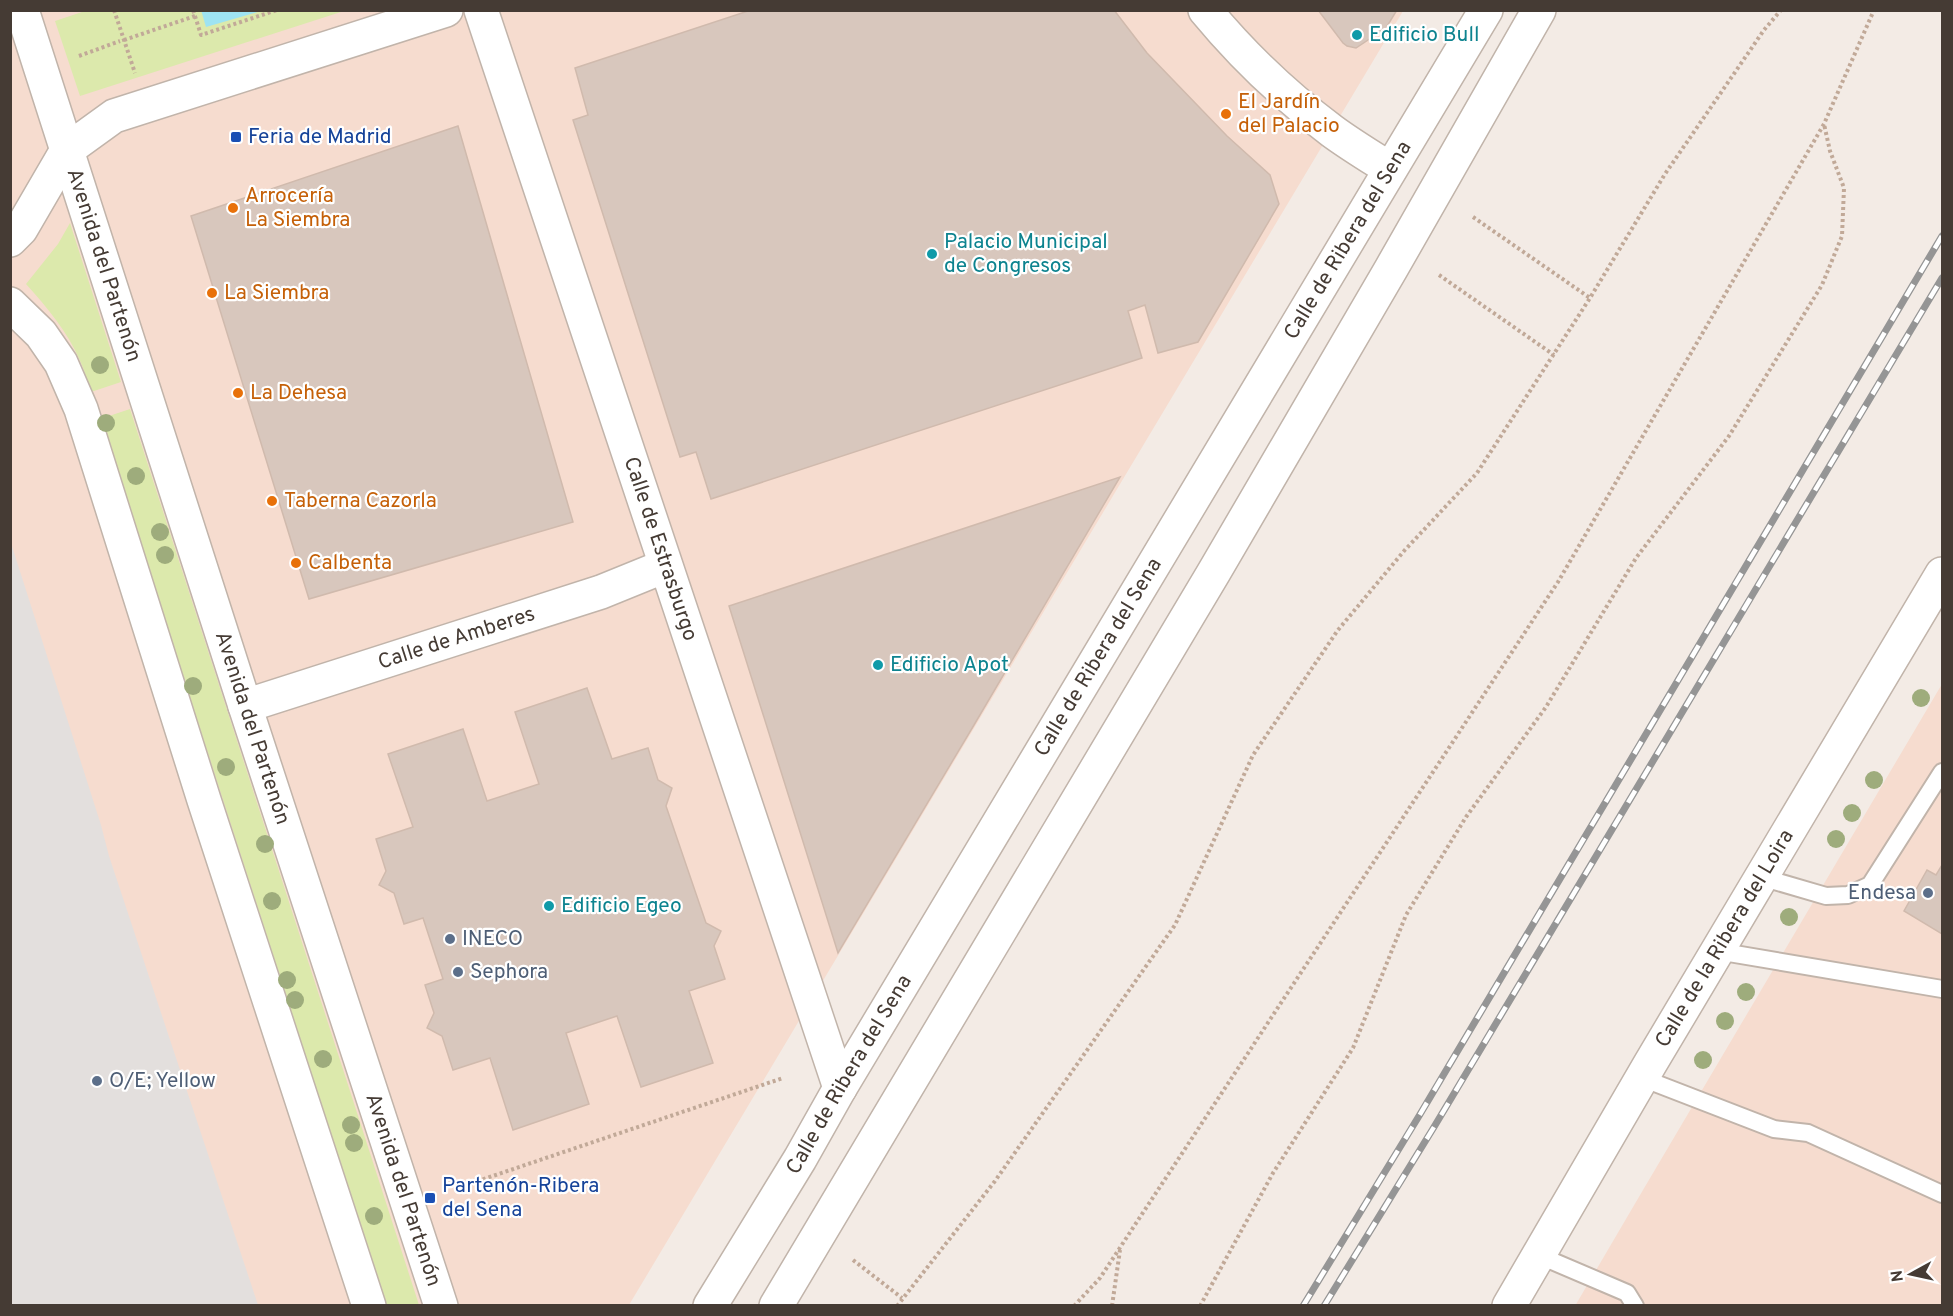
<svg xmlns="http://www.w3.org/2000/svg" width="1953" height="1316" font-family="Overpass,sans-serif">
	<rect width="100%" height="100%" fill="#f3ebe5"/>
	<path fill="#f6dccf" d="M10,11h1393l-774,1294h-618z
		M1942,684v621l-367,1 68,-116z"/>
	<path fill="#dce9ac" d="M88,10l256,1 -264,85 -25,-75z
		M70,223l51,159 -30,10c-4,-10 -6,-21 -11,-31 -12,-29 -34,-55 -54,-77l32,-40z
		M130,409l289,896h-33l-286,-886z"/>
	<path fill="#e3dfdd" d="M10,540l91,285 8,31 149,449h-247z"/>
	<path fill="#9ee3f2" d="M201,10h60v1l-55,16z"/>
	<path fill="#d8c7bd" stroke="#d0baad" stroke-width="1.5" d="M751,10h363l33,43 80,83 43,39 9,29 -81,138 -40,11 -13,-48 -17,6 14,47 -431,141 -15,-47 -16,5 -107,-337 15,-5 -13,-47z
		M1318,10h79l-11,18 -30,20 -9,-2 -4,-3z
		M458,126l115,396 -264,77 -118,-383z
		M1120,477l-146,248 -136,228 -109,-347z
		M587,688l25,71 36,-11 10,32 14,8 -6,18 40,117 15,8 -7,15 11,33 -36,12 24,72 -72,24 -24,-71 -51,17 23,71 -76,26 -23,-72 -37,12 -11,-34 -15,-8 7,-15 -9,-28 18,-6 -20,-61 -19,6 -10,-31 -15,-8 7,-14 -10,-32 37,-12 -25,-73 75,-25 24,72 52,-17 -24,-72z
		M1942,865v69l-38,-23 23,-41 9,5z"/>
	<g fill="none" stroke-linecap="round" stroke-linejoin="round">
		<g stroke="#c1b4aa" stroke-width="20">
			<path id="service" d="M1761,877l65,19 22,-1 22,-10 72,-113
				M1717,951l225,38
				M1642,1078l132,51 34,4 134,61
				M1538,1255l89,38 8,13"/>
		</g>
		<g stroke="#c1b4aa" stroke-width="36">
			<g id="minor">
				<path id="s1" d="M22,10l223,696 196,600"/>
				<path id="s2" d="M481,10l359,1078"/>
				<path d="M1205,10c38,46 80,86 127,121 19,14 39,26 58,38"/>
				<path d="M10,240l11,-11 46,-79 47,-34 332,-106"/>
				<path d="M10,304l31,30 20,29 20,46 123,391 165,506"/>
				<path id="s3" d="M245,706l356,-114 64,-26"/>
				<path id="s4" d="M710,1306l90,-147 40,-71 646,-1078"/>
				<path d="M776,1306l438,-734 177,-303 148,-259"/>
				<path id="s5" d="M1509,1306l141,-242 292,-490"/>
			</g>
		</g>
		<path stroke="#c1a998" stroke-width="4" stroke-dasharray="3 3" stroke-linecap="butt" d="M114,10l21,63
			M195,16l6,19 76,-25
			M124,40l71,-24 -2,-6
			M79,56l41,-15
			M1473,217l117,81
			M1439,275l115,80
			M460,1187l323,-109
			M853,1260l49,38
			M897,1306l98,-125 180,-256 78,-170 85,-125 66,-79 73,-78 113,-175 75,-124 99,-144 17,-20
			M1074,1306l26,-28 458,-696 266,-458 50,-114
			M1112,1306l8,-56
			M1200,1306l73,-133 80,-125 53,-133 60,-98 80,-110 90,-149 93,-122 93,-151 20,-49 2,-48 -14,-37 -6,-27"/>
		<use href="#service" stroke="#fff" stroke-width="16"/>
		<use href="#minor" stroke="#fff" stroke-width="33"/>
		<g stroke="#959595" stroke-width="7">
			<path id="rail" d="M1303,1306l116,-190 523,-880
				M1324,1306l110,-179 508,-849"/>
		</g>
		<use href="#rail" stroke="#fff" stroke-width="4.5" stroke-dasharray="14" stroke-linecap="butt"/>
	</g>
	<g fill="#9eac7c">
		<circle cx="100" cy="365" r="9"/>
		<circle cx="106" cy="423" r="9"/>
		<circle cx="136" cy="476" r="9"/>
		<circle cx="160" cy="532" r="9"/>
		<circle cx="165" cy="555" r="9"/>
		<circle cx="193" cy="686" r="9"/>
		<circle cx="1921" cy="698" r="9"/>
		<circle cx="226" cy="767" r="9"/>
		<circle cx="1874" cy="780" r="9"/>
		<circle cx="1852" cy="813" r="9"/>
		<circle cx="1836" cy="839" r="9"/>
		<circle cx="265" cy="844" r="9"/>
		<circle cx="272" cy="901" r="9"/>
		<circle cx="1789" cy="917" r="9"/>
		<circle cx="287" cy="980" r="9"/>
		<circle cx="1746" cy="992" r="9"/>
		<circle cx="295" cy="1000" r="9"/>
		<circle cx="1725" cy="1021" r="9"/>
		<circle cx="323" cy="1059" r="9"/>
		<circle cx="1703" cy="1060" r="9"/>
		<circle cx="351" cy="1125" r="9"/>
		<circle cx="354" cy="1143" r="9"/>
		<circle cx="374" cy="1216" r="9"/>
	</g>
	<g fill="#0f9aa8" stroke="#fff" stroke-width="2">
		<circle cx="1357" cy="35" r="6"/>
		<circle cx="932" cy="254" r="6"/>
		<circle cx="878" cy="665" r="6"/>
		<circle cx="549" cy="906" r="6"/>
	</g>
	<g fill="#e8710a" stroke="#fff" stroke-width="2">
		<circle cx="1226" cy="114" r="6"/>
		<circle cx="233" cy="208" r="6"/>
		<circle cx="212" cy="293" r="6"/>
		<circle cx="238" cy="393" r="6"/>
		<circle cx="272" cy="501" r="6"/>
		<circle cx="296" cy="563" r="6"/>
	</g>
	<g fill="#1a4fb4" stroke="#fff" stroke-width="2">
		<rect x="230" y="131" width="12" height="12" rx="3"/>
		<rect x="424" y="1192" width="12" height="12" rx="3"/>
	</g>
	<g fill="#5c6f8a" stroke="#fff" stroke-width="2">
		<circle cx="1928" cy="893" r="6"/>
		<circle cx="450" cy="939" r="6"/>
		<circle cx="458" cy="972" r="6"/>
		<circle cx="97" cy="1081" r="6"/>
	</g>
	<g text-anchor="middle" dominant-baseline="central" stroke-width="4.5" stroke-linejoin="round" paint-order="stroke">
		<g font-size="21" fill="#0d838f" stroke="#fff" text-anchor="start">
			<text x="1369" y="35">Edificio Bull</text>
			<text x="944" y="242">Palacio Municipal<tspan x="944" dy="24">de Congresos</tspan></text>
			<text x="890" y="665">Edificio Apot</text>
			<text x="561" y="906">Edificio Egeo</text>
		</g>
		<g font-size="21" fill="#c56008" stroke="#fff" text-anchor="start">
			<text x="1238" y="102">El Jardín<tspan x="1238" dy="24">del Palacio</tspan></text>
			<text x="245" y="196">Arrocería<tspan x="245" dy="24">La Siembra</tspan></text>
			<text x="224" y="293">La Siembra</text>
			<text x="250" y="393">La Dehesa</text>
			<text x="284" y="501">Taberna Cazorla</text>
			<text x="308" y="563">Calbenta</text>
		</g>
		<g font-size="21" fill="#164399" stroke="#fff" text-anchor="start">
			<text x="248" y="137">Feria de Madrid</text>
			<text x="442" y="1186">Partenón-Ribera<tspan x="442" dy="24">del Sena</tspan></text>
		</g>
		<g font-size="21" fill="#453b34" stroke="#fff">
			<text stroke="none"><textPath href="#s4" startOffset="1242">Calle de Ribera del Sena</textPath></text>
			<text stroke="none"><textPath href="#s1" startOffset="268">Avenida del Partenón</textPath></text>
			<text stroke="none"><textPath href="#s2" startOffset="568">Calle de Estrasburgo</textPath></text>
			<text stroke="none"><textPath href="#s3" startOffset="222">Calle de Amberes</textPath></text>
			<text stroke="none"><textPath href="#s4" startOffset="756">Calle de Ribera del Sena</textPath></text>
			<text stroke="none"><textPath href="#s1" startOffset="754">Avenida del Partenón</textPath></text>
			<text stroke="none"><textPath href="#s5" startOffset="426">Calle de la Ribera del Loira</textPath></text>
			<text stroke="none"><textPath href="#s4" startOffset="270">Calle de Ribera del Sena</textPath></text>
			<text stroke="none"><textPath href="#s1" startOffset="1240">Avenida del Partenón</textPath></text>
		</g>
		<g font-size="21" fill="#4e5e75" stroke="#fff" text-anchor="start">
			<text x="1916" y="893" text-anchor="end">Endesa</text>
			<text x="462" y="939">INECO</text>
			<text x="470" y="972">Sephora</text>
			<text x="109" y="1081">O/E; Yellow</text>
		</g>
	</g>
	<rect width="1953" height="1316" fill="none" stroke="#453b34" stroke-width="24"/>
	<g transform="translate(1911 1274) rotate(262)" stroke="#ffffff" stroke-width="4.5" paint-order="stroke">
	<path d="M0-4.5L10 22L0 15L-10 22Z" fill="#453b34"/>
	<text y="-9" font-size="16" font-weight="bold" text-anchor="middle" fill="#453b34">N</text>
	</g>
</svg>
